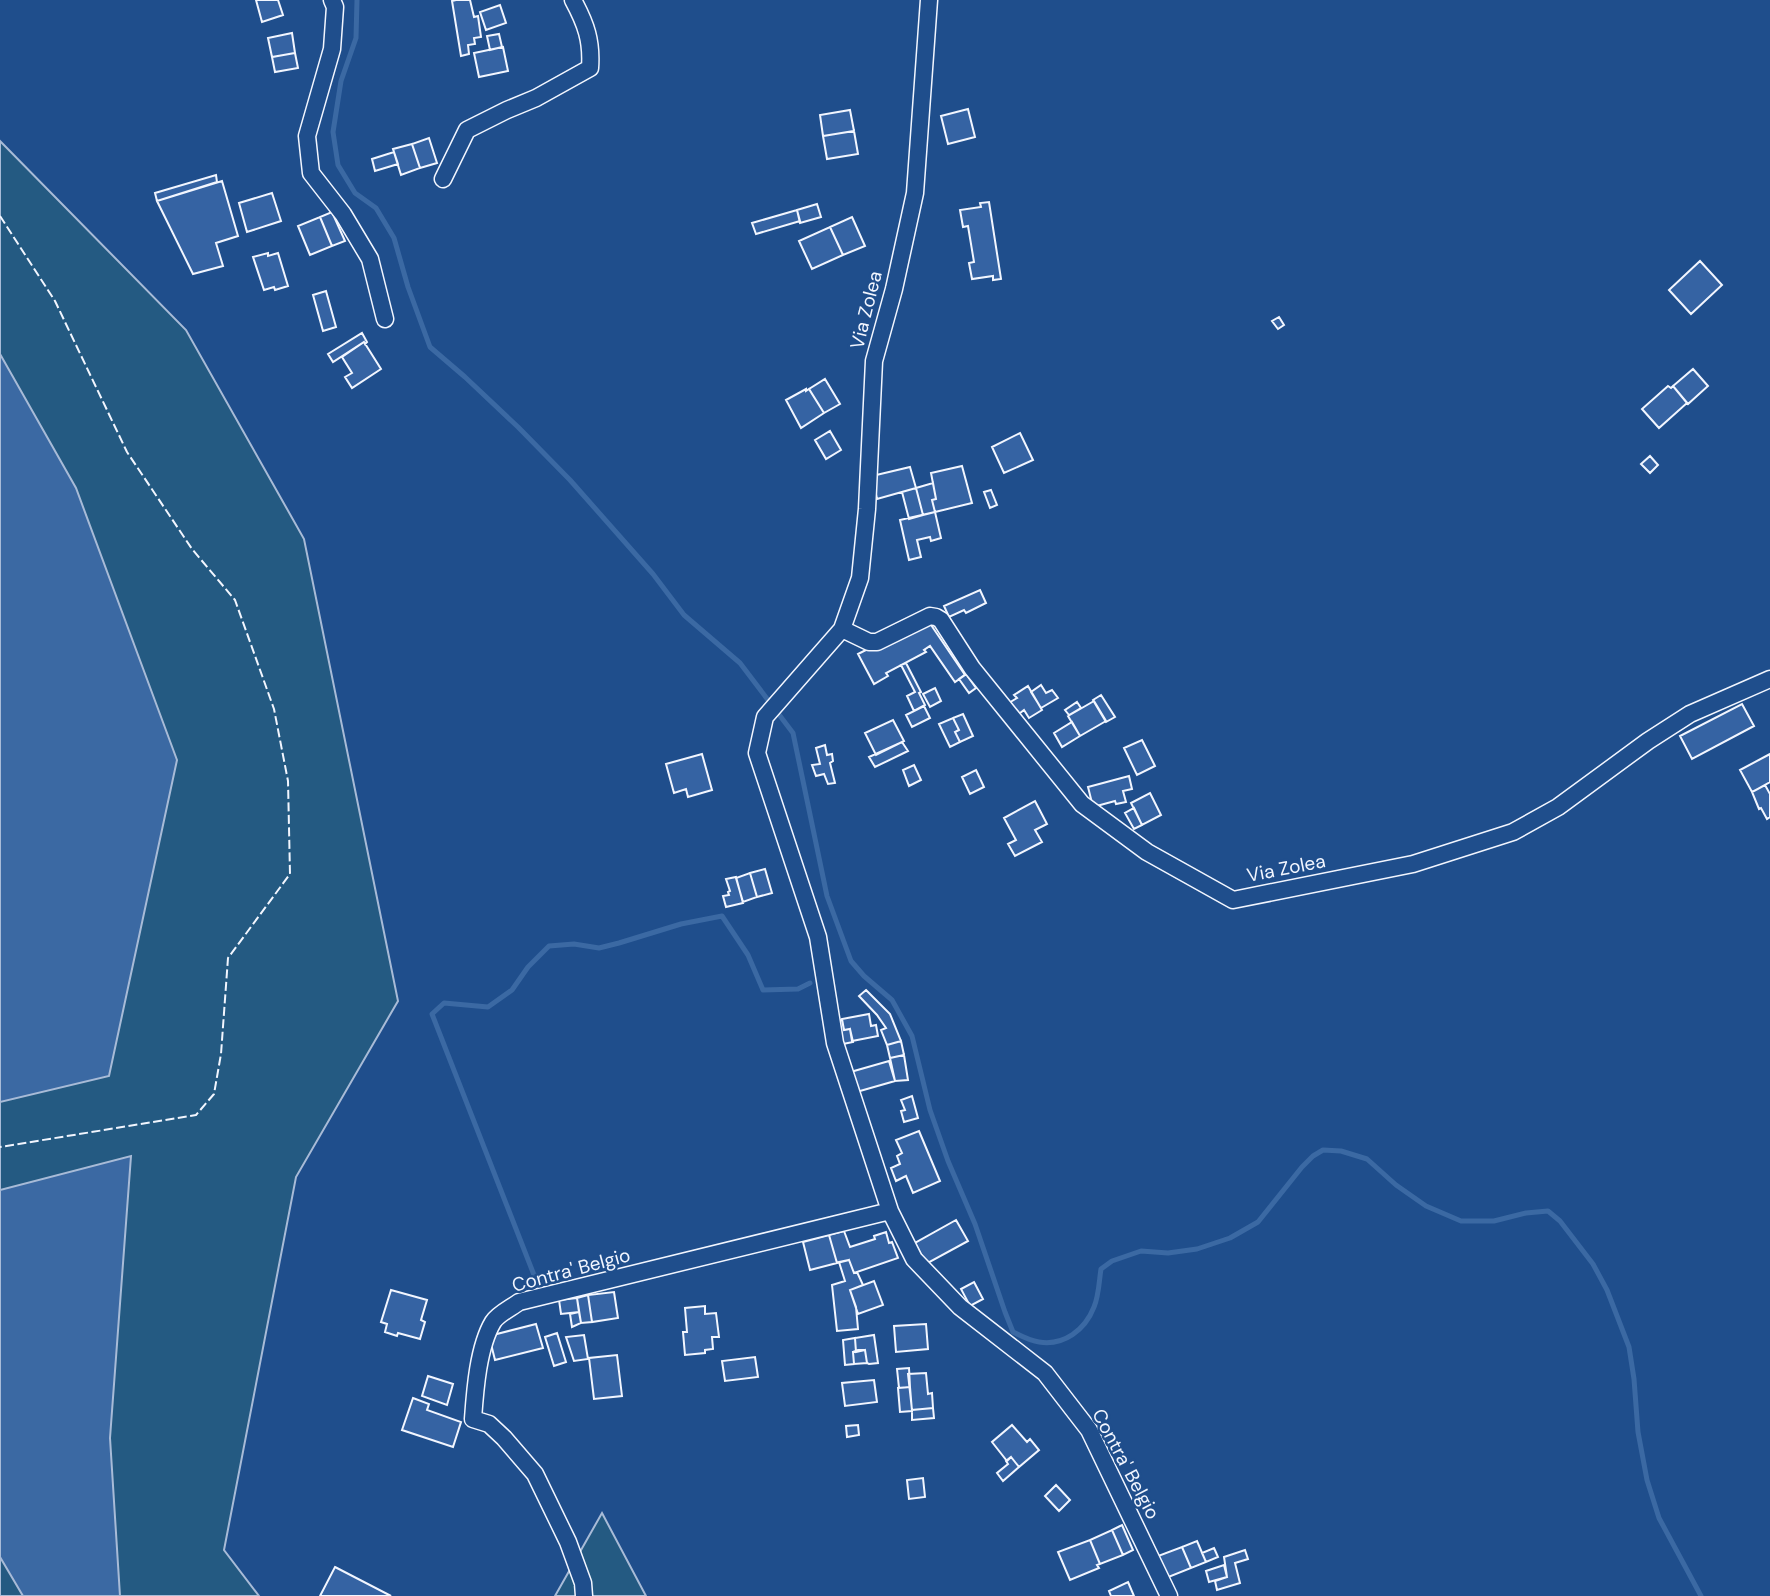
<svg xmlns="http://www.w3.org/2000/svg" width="1770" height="1596" font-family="'DM Sans',sans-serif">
	<rect width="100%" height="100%" fill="#1f4e8c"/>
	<path fill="#245a82" stroke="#a8bbd7" stroke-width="2" d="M0,141l186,189 118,209 94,462 -102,176 -72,373 35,46h-259z
		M602,1513l44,83h-91z"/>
	<path fill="#3b69a3" stroke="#a8bbd7" stroke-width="2" d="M0,354l76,134 101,272 -68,316 -109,26z
		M131,1156l-21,282 10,158h-97l-23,-39v-367z"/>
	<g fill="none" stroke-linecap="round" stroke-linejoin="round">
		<path stroke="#3b69a3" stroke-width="5" d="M357,0l-1,38 -15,43 -8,51 5,33 17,28 21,15 18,30 14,49 22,60 35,30 53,50 52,53 83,94 31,41 56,48 53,70 34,163 24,65 13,15 28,24 20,36 18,74 18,51 27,63 30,88 8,20c8,4 17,9 26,10 25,4 46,-12 55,-35 5,-12 5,-26 7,-38l11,-8 29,-10 27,2 29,-4 33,-11 28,-16 44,-55 11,-11 10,-6 18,1 26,8 29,26 30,21 35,15h33l32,-8 22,-2 12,10 33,43 14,26 22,57 5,32 4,53 9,48 12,38 42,78
			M547,1283l-13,-8 -102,-261 12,-11 44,4 24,-17 16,-23 21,-21 25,-2 25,4 20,-5 62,-19 41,-8 26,39 15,35 35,-1 12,-6"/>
	</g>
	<path fill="#3563a3" stroke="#f2f6ff" stroke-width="2" d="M256,0h22l5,15 -21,7z
		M456,0h14l4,17 4,-1 3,21 -7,1 1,6 -7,1 1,9 -8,2 -9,-55z
		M500,5l6,18 -20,7 -6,-18z
		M292,33l3,20 -23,4 -4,-19z
		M499,34l3,13 -12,3 -3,-14z
		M503,47l5,24 -29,6 -5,-24z
		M295,53l3,15 -23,4 -3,-15z
		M968,109l7,28 -27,7 -7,-28z
		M850,110l4,21 -31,5 -3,-21z
		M854,131l4,23 -31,5 -4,-23z
		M429,138l8,25 -17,5 -8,-24z
		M412,144l8,24 -19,7 -8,-26z
		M394,152l4,12 -23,7 -3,-12z
		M216,175l1,7 -60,19 -2,-8z
		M222,181l16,55 -22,7 7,23 -30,8 -36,-73z
		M272,193l9,28 -34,11 -8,-29z
		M989,202l12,77 -8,1v-4l-21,3 -3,-16 5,-1 -6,-36 -5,1 -3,-17 21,-3 -1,-4z
		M817,204l4,13 -21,6 -3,-13z
		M797,210l3,11 -44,13 -4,-11z
		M332,212l13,29 -13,5 -12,-29z
		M320,217l12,29 -22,9 -12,-29z
		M852,217l13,29 -22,9 -13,-28z
		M830,227l13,28 -31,14 -13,-28z
		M268,253v3l10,-3 10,33 -13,4 -1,-3 -10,3 -11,-33z
		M1700,261l22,24 -31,29 -22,-24z
		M326,291l10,36 -13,4 -10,-36z
		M1279,317l5,8 -6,4 -6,-8z
		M362,333l5,9 -2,2 -1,-2 -31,20 -5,-8z
		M364,342l17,27 -29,19 -7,-11 7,-4 -10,-16z
		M1693,369l15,17 -20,18 -15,-18z
		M825,379l15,25 -16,9 -15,-24z
		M1668,386l3,2 2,-2 14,17 -28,25 -17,-19z
		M806,389v2l3,-2 15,24 -23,15 -15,-28z
		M830,431l11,19 -15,9 -11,-19z
		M1020,433l13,27 -29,13 -12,-26z
		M1650,456l8,9 -8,8 -9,-9z
		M962,466l10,37 -37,9 -3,-12 4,-1 -5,-26z
		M910,467l6,21 -39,11 -5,-23z
		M933,483l3,16 -4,1 3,12 -12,3 -7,-27z
		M916,488l7,27 -14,4 -7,-27z
		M991,490l6,15 -7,3 -6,-16z
		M935,512l6,26 -10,3 -1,-4 -13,3 4,17 -12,3 -9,-40z
		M980,590l6,13 -20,10 -2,-3 -15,7 -5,-11z
		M927,619l38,56 -10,7 -25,-36 -6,4 2,2 -40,21 2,3 -14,8 -16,-30z
		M906,663l15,29 -2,1 6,12 -11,6 -7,-15 8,-4 -14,-27z
		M966,674l10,14 -7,5 -10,-14z
		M1041,685l5,8 6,-3 6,8 -17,10 -10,-16z
		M1028,686l14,24 -13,8 -5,-8 -9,7 -8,-13 10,-6 -3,-3z
		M935,688l6,13 -11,6 -7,-13z
		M1101,695l14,22 -9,5 -13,-22z
		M1094,701l12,20 -26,15 -12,-20z
		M1077,702l4,6 -12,7 -4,-5z
		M1742,704l12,22 -62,33 -12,-23z
		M924,706l6,12 -18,9 -6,-12z
		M963,714l10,22 -13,6 -5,-10 4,-2 -6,-12z
		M953,718l6,12 -4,2 5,10 -10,5 -11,-23z
		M893,720l11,21 -28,14 -11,-22z
		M1072,722l8,14 -18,11 -8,-14z
		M1142,740l13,26 -18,9 -13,-27z
		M902,742l6,9 -33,16 -6,-10z
		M825,745l2,10 5,-1 1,7 -3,2 5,20 -7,1 -4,-10 -8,2 -4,-11 8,-1 -4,-16z
		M702,754l10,36 -24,7 -2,-8 -12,4 -8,-29z
		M1770,754v28l-18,10 -12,-22z
		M914,765l7,15 -12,6 -6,-16z
		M976,770l8,17 -14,7 -8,-17z
		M1129,776l3,13 -9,2 3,11 -10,2 -1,-3 -22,6 -5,-20z
		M1765,785l5,9v23l-3,2 -6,-11 -2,1 -7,-17z
		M1150,793l11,22 -19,10 -11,-22z
		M1035,801l12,23 -12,6 7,12 -27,14 -7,-12 8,-4 -12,-22z
		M1134,808l8,17 -8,4 -9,-16z
		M765,869l7,24 -15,4 -7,-24z
		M750,873l7,24 -14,5 -7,-24z
		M736,877l7,26 -17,4 -3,-11 6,-1 -1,-3 2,-1 -4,-12z
		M866,990l24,24 11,27 -14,4 -6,-15 5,-2 -9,-13 -18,-19z
		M869,1014l2,12 5,-1 2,11 -26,5 -2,-12 -6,1 -2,-11z
		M842,1020l2,10 6,-1 3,13 -15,3 -4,-24z
		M901,1041l3,14 -14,3 -3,-13z
		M904,1055l4,25 -13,1 -5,-23z
		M889,1061l6,20 -42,12 -6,-20z
		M912,1096l6,22 -14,4 -3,-11 4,-1 -4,-10z
		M919,1131l21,50 -27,12 -7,-17 -10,5 -5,-13 9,-4 -3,-8 5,-3 -6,-13z
		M956,1220l12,21 -42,23 -11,-21z
		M844,1231l6,16 25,-8 -1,-3 12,-4 3,11 3,-1 6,16 -44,15 -5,-13 -12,3 -8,-28z
		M829,1235l8,28 -27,7 -7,-28z
		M849,1260l5,13 3,-1 6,13 -13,5 6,17 2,22 -21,2 -5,-46 13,-4 -6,-19z
		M874,1281l9,24 -25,9 -8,-24z
		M974,1282l9,17 -13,7 -9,-17z
		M391,1290l36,10 -6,20 4,2 -5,17 -22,-6 -1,3 -12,-4 2,-8 -6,-2z
		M614,1292l4,26 -26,4 -4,-27z
		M588,1295l4,27 -11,1 -4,-25z
		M577,1298l2,14 -18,2 -2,-14z
		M705,1306v8l11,-1 3,24h-7l1,12 -8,1v3l-20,2 -2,-23h4l-2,-24z
		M579,1312l2,11 -9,4 -2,-13z
		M536,1324l7,24 -48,12 -6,-24z
		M926,1324l2,25 -32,3 -2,-26z
		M557,1333l9,29 -12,4 -9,-29z
		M584,1335l4,24 -14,2 -8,-24z
		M874,1335l4,28 -9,1 -2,-1 -2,-13 -9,2 -1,-14z
		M855,1338l1,14h-3l1,12 -9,1 -2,-25z
		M858,1350h7l2,13 -13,1 -1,-12z
		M617,1355l5,41 -28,3 -5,-41z
		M755,1357l3,20 -33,4 -3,-20z
		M909,1368l1,19 -11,1 -2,-19z
		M926,1373l2,21 4,-1 1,15 -21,2 -4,-36z
		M428,1376l25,8 -6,21 -25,-9z
		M874,1380l3,22 -32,4 -3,-23z
		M910,1387l2,24 -12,1 -2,-24z
		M413,1398l16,6 -2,6 34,12 -8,25 -51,-17z
		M933,1408l1,10 -22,2v-10z
		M858,1425l1,10 -12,2 -1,-11z
		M1012,1425l15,17 3,-3 9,11 -20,17 -8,-10 -4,4 -15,-19z
		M1011,1457l8,10 -16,14 -6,-8 11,-9 -2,-3z
		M923,1478l2,19 -16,2 -2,-19z
		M1056,1485l14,15 -11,11 -14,-15z
		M1122,1525l11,25 -10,5 -11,-25z
		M1112,1530l11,25 -23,9 -10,-24z
		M1090,1540l10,24 -3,1 2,3 -29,12 -12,-28z
		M1197,1541l9,21 -15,6 -9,-21z
		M1182,1547l9,21 -25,10 -8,-22z
		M1214,1548l4,9 -12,5 -4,-9z
		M1245,1550l3,9 -13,4 5,20 -23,7 -2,-9 12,-4 -3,-20z
		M1224,1565l3,12 -18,5 -3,-11z
		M335,1567l56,29h-71z
		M1128,1582l6,14h-23l-2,-5z"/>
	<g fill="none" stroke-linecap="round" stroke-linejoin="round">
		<g stroke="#f2f6ff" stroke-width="19">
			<path id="minor" d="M332,0l3,7 -3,42 -25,87 4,37 32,41 27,45 15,60
				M929,0l-14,193 -21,96 -20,72 -7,148 -7,69 -18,51 -77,88 -8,36 61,184 17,106 55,168 24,48 46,48 85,66 44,57 80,166
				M443,179l24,-49 40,-20 29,-12 54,-30c2,-27 -4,-44 -17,-68
				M842,629l27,13h8l53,-26 6,1 5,3 31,48 110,136 65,48 86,48 180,-36 100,-32 45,-25 90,-66 42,-27 80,-35
				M584,1596l-1,-13 -15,-41 -33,-68 -31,-36 -15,-14 -16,-5c2,-28 5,-72 20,-97 5,-8 18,-14 26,-20l371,-91"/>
		</g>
		<use href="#minor" stroke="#1f4e8c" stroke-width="16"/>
		<path stroke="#f2f6ff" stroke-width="2" stroke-dasharray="9 3.5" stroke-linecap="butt" d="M0,216l55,85 72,151 65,97 43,51 39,109 14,72 2,93 -62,84 -7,96 -7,40 -18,21 -196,32"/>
	</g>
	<g text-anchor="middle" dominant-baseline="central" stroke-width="5" stroke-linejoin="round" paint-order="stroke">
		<g font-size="19" fill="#f2f6ff" stroke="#1f4e8c">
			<text transform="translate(866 310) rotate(-76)">Via Zolea</text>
			<text transform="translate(1286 868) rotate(-11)">Via Zolea</text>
			<text transform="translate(571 1270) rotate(-15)">Contra' Belgio</text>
			<text transform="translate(1126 1464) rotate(62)">Contra' Belgio</text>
		</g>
	</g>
</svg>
